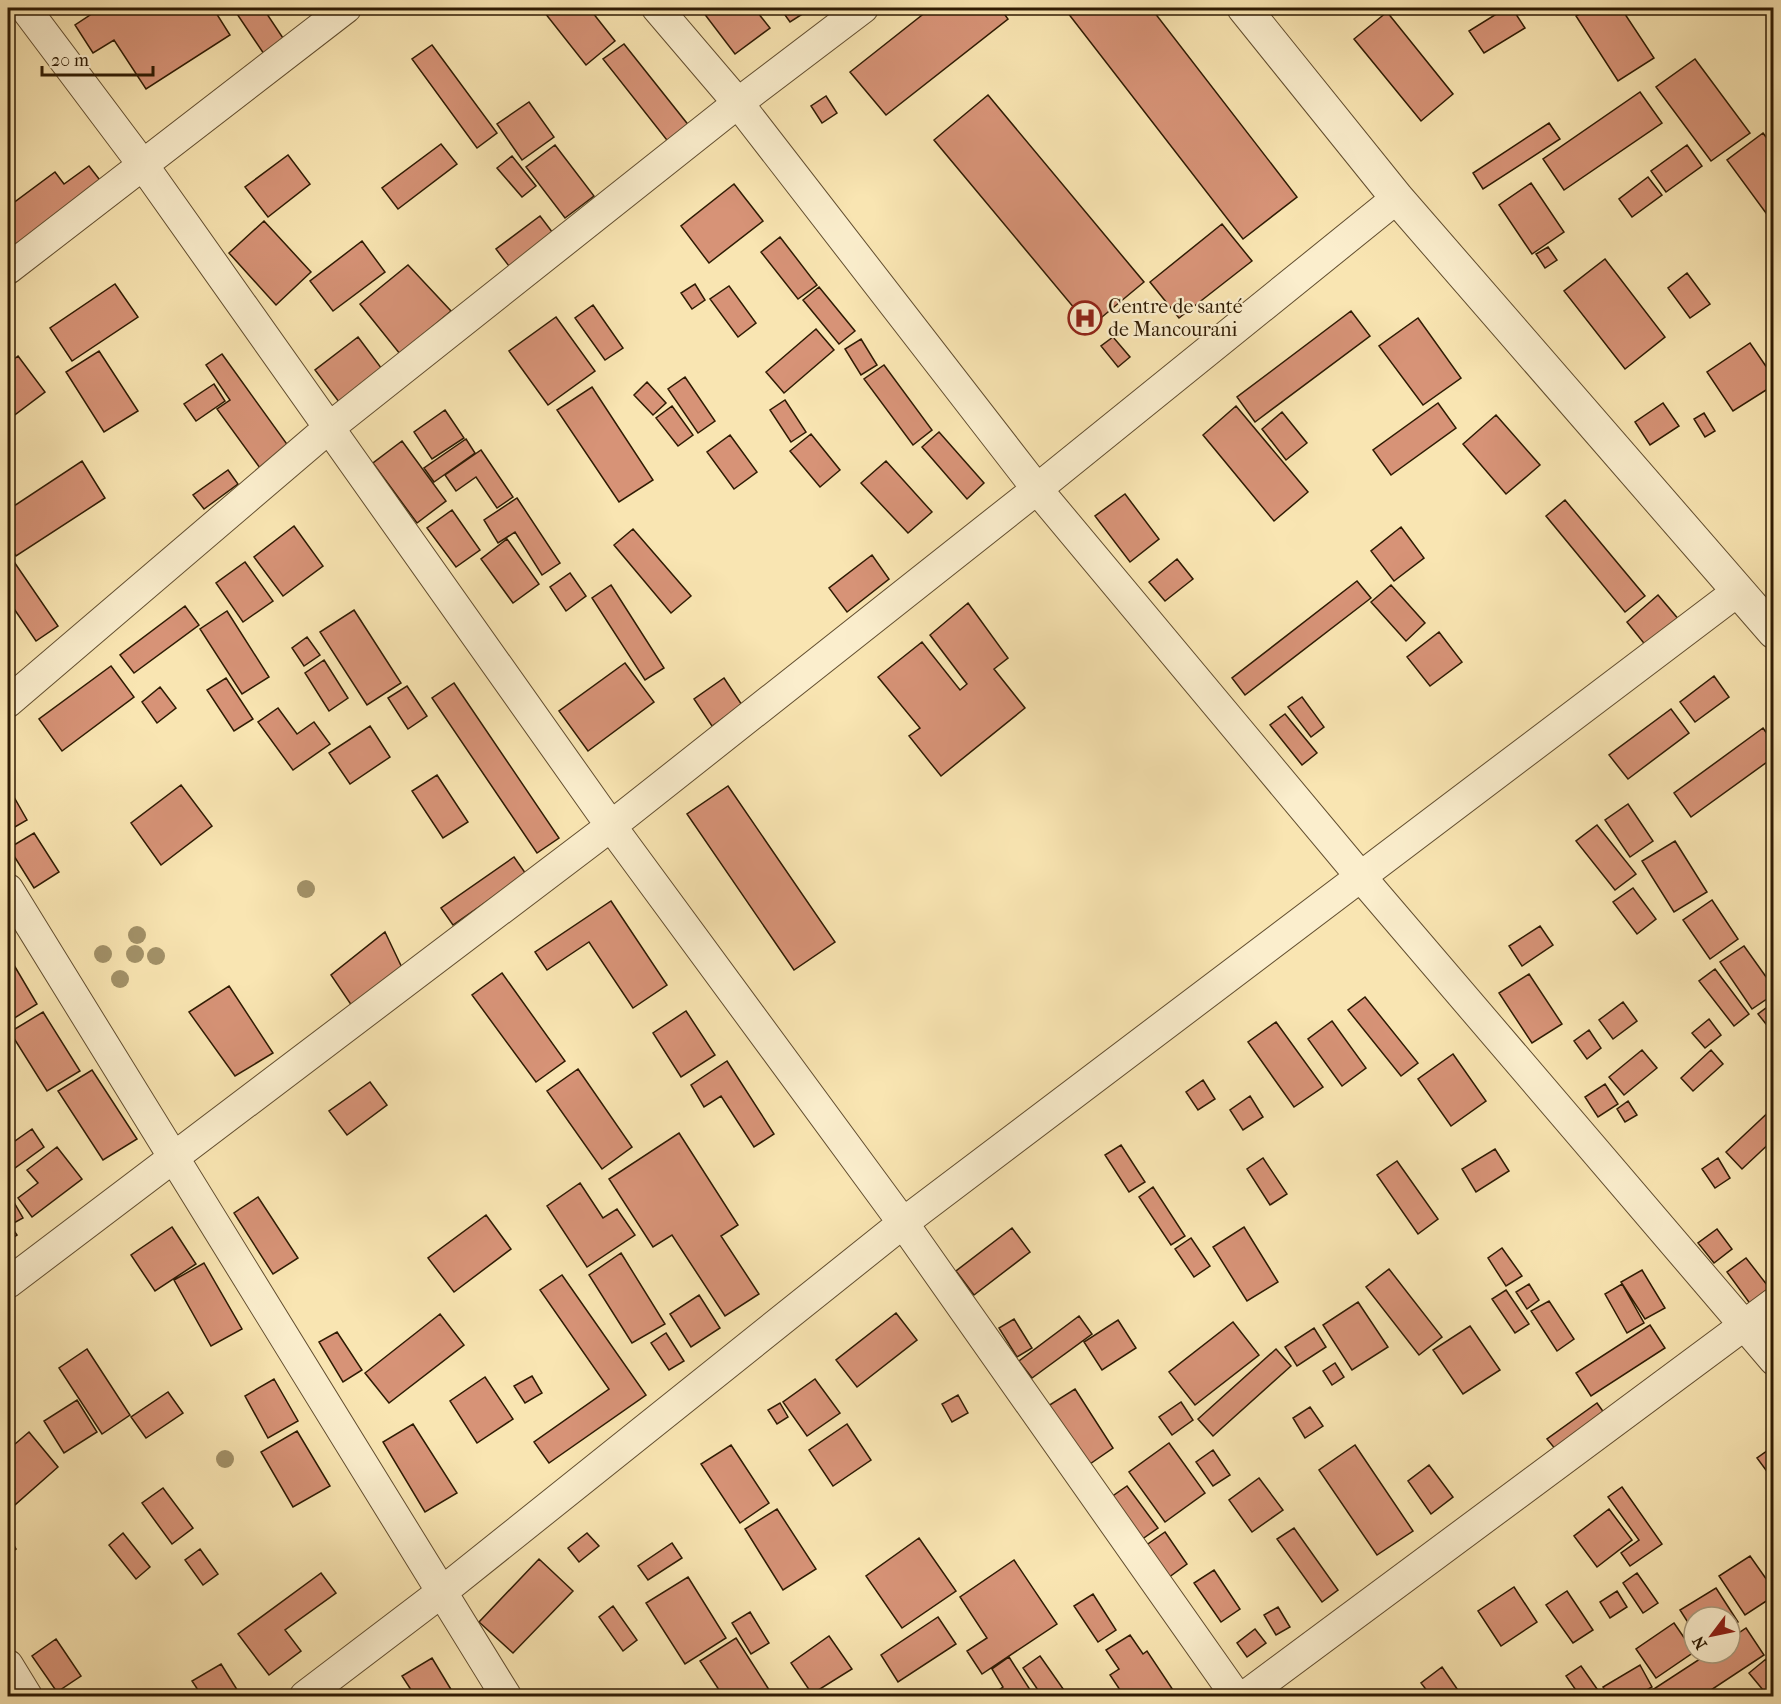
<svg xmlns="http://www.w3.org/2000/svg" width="1781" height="1704" font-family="'IM FELL French Canon',serif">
	<rect width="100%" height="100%" fill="#f9e5b2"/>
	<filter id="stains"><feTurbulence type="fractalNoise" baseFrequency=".00333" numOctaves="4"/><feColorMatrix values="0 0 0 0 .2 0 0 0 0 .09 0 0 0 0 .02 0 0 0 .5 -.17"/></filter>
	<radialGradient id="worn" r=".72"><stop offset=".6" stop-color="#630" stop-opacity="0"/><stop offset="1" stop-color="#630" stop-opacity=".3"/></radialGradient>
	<path fill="#d79377" stroke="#2f1b03" stroke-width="1.5" d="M89,8h124l17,27 -84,54 -32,-49 -21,13 -18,-28 18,-12z
		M233,8h30l22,33 -21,13z
		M541,8h48l26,33 -29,24z
		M700,8h54l16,20 -35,26z
		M780,8h32l-22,14z
		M931,8h69l8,11 -122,96 -36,-43z
		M1064,8h87l146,189 -54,42z
		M1506,8h6l13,20 -41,25 -15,-22z
		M1589,8h32l33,50 -36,23 -42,-65z
		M1387,12l66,82 -32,27 -67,-82z
		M624,44l66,83 -20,17 -67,-85z
		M432,45l65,88 -20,15 -65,-89z
		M1695,59l55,74 -39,28 -55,-74z
		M1640,92l22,31 -98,67 -21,-31z
		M988,95l156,187 -54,45 -156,-187z
		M826,96l11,17 -15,10 -11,-17z
		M529,102l25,35 -32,23 -25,-36z
		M1549,123l11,16 -77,50 -10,-16z
		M1763,133l11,15v76l-47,-64z
		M441,144l16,20 -59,45 -16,-21z
		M555,145l39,51 -29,22 -39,-51z
		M1687,145l15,21 -36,26 -15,-21z
		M288,155l22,29 -42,33 -23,-30z
		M512,156l24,30 -14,11 -25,-29z
		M89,166l14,18 -95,71v-48l47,-35 9,12z
		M1648,177l14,18 -30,22 -13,-18z
		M1531,183l33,49 -32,22 -33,-49z
		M734,184l29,37 -54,42 -28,-37z
		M540,216l16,21 -44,33 -16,-21z
		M264,221l47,51 -35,33 -47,-52z
		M1222,224l30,37 -73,57 -29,-36z
		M780,237l37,48 -19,14 -37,-47z
		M362,241l23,31 -52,39 -23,-30z
		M1548,247l9,13 -12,8 -9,-14z
		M1605,259l60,78 -40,32 -61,-78z
		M408,265l43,46 -51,43 -40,-50z
		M1687,273l23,31 -20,14 -22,-30z
		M115,284l23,33 -66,44 -22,-33z
		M695,284l10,16 -13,9 -11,-16z
		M729,286l27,37 -18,14 -28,-38z
		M819,287l36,44 -16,13 -36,-44z
		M593,305l30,43 -18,12 -30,-42z
		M1351,311l19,25 -115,86 -18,-25z
		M556,317l39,54 -47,34 -39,-54z
		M1418,318l43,60 -38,27 -44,-59z
		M816,329l18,21 -50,43 -18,-21z
		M358,337l27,36 -43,33 -27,-36z
		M1113,337l17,20 -12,10 -17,-21z
		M861,339l16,26 -16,10 -16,-26z
		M1750,343l24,35v7l-41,26 -26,-39z
		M99,351l39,60 -34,21 -38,-60z
		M222,354l67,93 -29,21 -43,-59 13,-9 -24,-35z
		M18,356l27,36 -37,28v-56z
		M884,365l48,65 -19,15 -49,-66z
		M685,377l30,44 -17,12 -30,-44z
		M647,382l19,21 -13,12 -19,-20z
		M214,384l11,17 -29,20 -12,-17z
		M592,387l61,93 -34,22 -62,-92z
		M785,400l21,32 -15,10 -21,-32z
		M1438,403l18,25 -65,47 -18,-25z
		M1663,403l16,23 -29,19 -15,-23z
		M672,406l21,29 -15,11 -22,-28z
		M1236,406l72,86 -34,29 -71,-86z
		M445,410l19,28 -32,21 -18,-27z
		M1282,412l25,31 -21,17 -24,-31z
		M1704,413l11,18 -10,6 -11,-18z
		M1496,415l44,50 -34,29 -43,-50z
		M939,432l45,51 -17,16 -45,-52z
		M811,434l29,36 -20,17 -30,-36z
		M730,435l27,37 -23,17 -27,-37z
		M466,439l9,14 -41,29 -10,-14z
		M402,441l44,60 -29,22 -44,-60z
		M481,450l32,47 -16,11 -21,-31 -20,14 -11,-16z
		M82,461l23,37 -89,58 -8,-13v-33z
		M886,461l46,51 -24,21 -47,-50z
		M228,470l10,14 -34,25 -11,-14z
		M1125,494l34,45 -29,23 -35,-46z
		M517,498l43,65 -18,12 -27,-43 -17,11 -14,-23z
		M1565,500l80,96 -20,16 -79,-96z
		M452,510l28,40 -24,17 -29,-39z
		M294,526l29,40 -40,30 -29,-39z
		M1401,527l23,31 -30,23 -23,-30z
		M633,529l58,67 -20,17 -57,-68z
		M507,539l32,45 -26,19 -32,-44z
		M8,553l50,73 -22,15 -28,-41z
		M872,555l17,24 -42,33 -18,-24z
		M1177,559l16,20 -28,22 -16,-19z
		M245,562l28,39 -30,21 -27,-39z
		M570,573l16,23 -20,15 -16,-24z
		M1357,581l14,17 -126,97 -13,-17z
		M611,585l53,83 -19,12 -53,-82z
		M1391,585l34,38 -19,18 -35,-39z
		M1658,595l22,26 -33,26 -20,-25z
		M968,603l40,55 -14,11 31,39 -84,68 -32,-40 11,-8 -42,-51 44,-35 38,48 7,-6 -37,-49z
		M185,606l14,19 -65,48 -14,-18z
		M354,610l47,73 -34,22 -47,-73z
		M227,611l42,66 -27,17 -42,-65z
		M1439,632l23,30 -32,24 -23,-29z
		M307,637l13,18 -16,11 -12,-18z
		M324,660l24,38 -19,13 -24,-38z
		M625,663l29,39 -66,49 -29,-40z
		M111,666l23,31 -72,54 -23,-32z
		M1714,676l15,21 -34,25 -15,-20z
		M226,678l27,41 -19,12 -27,-41z
		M724,678l18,27 -30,21 -18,-27z
		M454,683l105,155 -22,15 -105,-155z
		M407,686l20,30 -19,13 -20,-31z
		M160,687l16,21 -19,15 -15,-21z
		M1302,697l22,30 -13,10 -23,-30z
		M278,708l19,26 17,-12 16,22 -37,26 -35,-48z
		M1671,709l18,24 -61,46 -19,-24z
		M1285,714l32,39 -15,12 -32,-40z
		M370,726l20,31 -40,27 -21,-31z
		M1763,728l11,16v13l-83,60 -17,-24z
		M437,775l31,47 -25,16 -31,-47z
		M181,785l31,41 -51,39 -30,-42z
		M728,786l107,156 -41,28 -107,-156z
		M10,790l17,30 -19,11v-39z
		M1628,804l25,37 -23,16 -25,-37z
		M1597,825l39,49 -21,16 -39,-49z
		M34,833l25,39 -25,16 -25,-40z
		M1675,841l32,51 -33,20 -32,-51z
		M514,857l12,17 -73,51 -12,-17z
		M1633,888l23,31 -19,15 -24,-32z
		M1712,900l26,39 -28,20 -27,-39z
		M611,901l56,84 -34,23 -44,-66 -42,28 -12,-18z
		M1540,926l13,19 -31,21 -13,-20z
		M385,932l20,42 -51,35 -23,-34z
		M1744,946l30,42v6l-22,15 -32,-47z
		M8,955l29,49 -29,18z
		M1715,969l34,45 -15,12 -35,-45z
		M502,973l63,88 -29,21 -64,-87z
		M1529,974l33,50 -30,19 -33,-50z
		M229,986l44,67 -38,23 -46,-64z
		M1365,997l53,66 -17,13 -53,-66z
		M1623,1002l14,19 -24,18 -14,-19z
		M1774,1002v32l-16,-20z
		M686,1011l29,44 -34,22 -28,-44z
		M43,1012l37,59 -33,20 -37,-59z
		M1709,1019l12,16 -16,13 -13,-15z
		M1332,1021l34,47 -24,18 -34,-47z
		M1276,1022l47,65 -29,20 -46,-65z
		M1589,1030l12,18 -14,11 -13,-18z
		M1642,1050l15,18 -33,27 -15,-18z
		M1711,1050l12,14 -30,27 -12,-13z
		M1453,1054l33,47 -35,25 -33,-47z
		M727,1061l47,73 -20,13 -33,-51 -17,11 -13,-22z
		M578,1069l54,78 -30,22 -55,-78z
		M92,1070l45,69 -34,21 -45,-69z
		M1203,1080l12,19 -17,11 -12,-18z
		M370,1082l17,23 -40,30 -18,-24z
		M1605,1084l13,20 -20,13 -13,-20z
		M1250,1096l13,21 -20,13 -13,-20z
		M1628,1101l9,14 -12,7 -8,-13z
		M1774,1107v32l-32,30 -16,-17z
		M32,1129l12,18 -36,26v-27z
		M679,1133l59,92 -17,11 38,58 -34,22 -53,-81 -19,12 -44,-68z
		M1121,1145l24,37 -16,10 -24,-37z
		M57,1147l25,32 -50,38 -14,-19 20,-15 -11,-13z
		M1495,1149l14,22 -33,21 -14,-23z
		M1263,1158l24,36 -17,11 -23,-36z
		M1718,1158l12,20 -15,10 -13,-19z
		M1397,1161l41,58 -20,15 -41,-59z
		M580,1183l23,35 14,-9 18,26 -48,32 -40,-61z
		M1153,1187l32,49 -14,9 -32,-48z
		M8,1192l15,26 -13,7 7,10 -9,6z
		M258,1197l40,61 -25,16 -39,-61z
		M486,1215l25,34 -57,43 -26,-34z
		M172,1227l24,37 -41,27 -24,-36z
		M1244,1227l34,55 -31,19 -34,-54z
		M1012,1228l18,24 -56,43 -18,-24z
		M1717,1229l15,20 -18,14 -16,-20z
		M1191,1238l19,28 -16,11 -19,-28z
		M1502,1248l20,28 -16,10 -18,-28z
		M621,1253l44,71 -33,19 -43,-68z
		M1746,1258l25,32 -20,15 -24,-33z
		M204,1263l38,66 -31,17 -37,-66z
		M1389,1269l53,68 -23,18 -53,-68z
		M1642,1270l23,38 -20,11 -24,-37z
		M562,1275l84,120 -97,68 -15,-21 75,-53 -69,-99z
		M1529,1284l10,16 -12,9 -11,-17z
		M1622,1284l22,39 -17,10 -22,-39z
		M1506,1290l23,34 -14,9 -23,-34z
		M699,1295l21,33 -29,19 -21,-33z
		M1549,1301l25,38 -17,12 -26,-40z
		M1358,1302l30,45 -36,23 -29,-45z
		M896,1313l21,27 -60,47 -21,-27z
		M440,1314l24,31 -75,58 -24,-30z
		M1079,1316l13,18 -60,44 -13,-17z
		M1014,1319l18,29 -15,9 -18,-29z
		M1118,1320l18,28 -34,22 -18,-28z
		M1233,1322l26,33 -64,50 -26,-33z
		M1650,1325l15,23 -74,48 -15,-23z
		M1470,1326l30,44 -37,24 -30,-44z
		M1314,1328l12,19 -29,19 -12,-19z
		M337,1332l25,38 -19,12 -24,-40z
		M666,1333l18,28 -15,9 -18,-27z
		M87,1349l43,66 -28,19 -43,-66z
		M1276,1349l15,17 -78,70 -15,-17z
		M1335,1363l9,14 -12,8 -9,-14z
		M532,1376l10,17 -17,10 -11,-17z
		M485,1377l28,42 -36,24 -27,-42z
		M274,1379l24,42 -30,17 -23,-42z
		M815,1379l25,34 -33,23 -24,-34z
		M1075,1389l38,59 -26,18 -39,-60z
		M168,1392l15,21 -37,25 -15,-21z
		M958,1395l10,18 -16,9 -10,-18z
		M77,1400l20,32 -33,21 -20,-32z
		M1181,1402l12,18 -21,15 -13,-18z
		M780,1403l8,14 -11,7 -9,-14z
		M1597,1403l13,18 -49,35 -14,-17z
		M1310,1407l13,19 -18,12 -12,-20z
		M413,1424l44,69 -32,19 -42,-70z
		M847,1424l24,36 -38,26 -24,-36z
		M297,1431l33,55 -37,21 -32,-55z
		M29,1432l29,35 -50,44v-61z
		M1169,1443l36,50 -40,29 -36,-50z
		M731,1445l38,58 -29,20 -39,-59z
		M1355,1445l58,86 -36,24 -58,-85z
		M1774,1446v35l-17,-23z
		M1213,1450l17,25 -17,11 -17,-24z
		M1429,1465l24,32 -22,17 -23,-33z
		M1259,1478l24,32 -31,22 -23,-32z
		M1127,1486l31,42 -20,14 -31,-42z
		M1622,1487l40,57 -32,22 -9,-13 18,-13 -31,-43z
		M163,1488l30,40 -21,16 -30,-41z
		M777,1509l39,60 -33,21 -38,-61z
		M1609,1509l23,31 -35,27 -23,-31z
		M1294,1528l44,62 -16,12 -45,-63z
		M1165,1532l22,32 -26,19 -23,-32z
		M123,1533l27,34 -14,12 -27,-34z
		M587,1533l12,13 -20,16 -11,-14z
		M8,1535l8,14 -8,6z
		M919,1538l37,53 -54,37 -36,-52z
		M672,1543l10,15 -34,22 -10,-14z
		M200,1549l18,25 -15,11 -18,-25z
		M1750,1556l24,34v6l-29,19 -26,-39z
		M539,1559l34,32 -60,62 -34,-31z
		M1014,1560l43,64 -75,50 -15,-23 20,-13 -27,-41z
		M1214,1570l26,39 -19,13 -27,-39z
		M321,1573l15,20 -51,37 16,21 -32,24 -31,-41z
		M1637,1573l21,30 -15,10 -20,-30z
		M688,1577l38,61 -41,26 -39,-61z
		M1514,1587l23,35 -36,24 -23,-35z
		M1716,1588l22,34 -8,4v-9h-36v15l-14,-22z
		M1567,1591l26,39 -20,13 -27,-38z
		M1617,1591l10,16 -17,11 -10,-16z
		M1093,1594l23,36 -18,12 -24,-36z
		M613,1606l24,34 -14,11 -24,-34z
		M1278,1607l12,20 -14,8 -12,-20z
		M750,1612l19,31 -18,11 -19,-31z
		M938,1617l18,27 -58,38 -17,-27z
		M1674,1623l20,29 -38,26 -20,-29z
		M1746,1628l18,27 -62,41h-59l66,-43h21v-14z
		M1255,1629l11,14 -19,14 -10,-14z
		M1130,1635l13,19 4,-3 30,45h-53l-14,-21 9,-6 -13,-19z
		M829,1636l23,33 -40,25 -21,-31z
		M736,1638l37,58h-50l-23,-35z
		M56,1639l25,37 -24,16 -25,-36z
		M1040,1656l26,37 -5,3h-19l-19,-28z
		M1009,1657l25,39h-37l-3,-3 9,-6 -11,-18z
		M432,1658l23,38h-40l-13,-20z
		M1766,1659l8,11v26h-6l-19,-23z
		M221,1664l20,32h-39l-10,-15z
		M1640,1665l12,22 -16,9h-27l-6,-9z
		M1581,1666l21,30h-22l-14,-20z
		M1442,1667l20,29h-31l-10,-13z"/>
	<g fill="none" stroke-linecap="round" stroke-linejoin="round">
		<g stroke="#624e2f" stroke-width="32">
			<path id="minor" d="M25,8l118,157 468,661 292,397 333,473
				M657,8l81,95 299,386 324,388 413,483
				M8,269l338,-261
				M8,702l322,-275 408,-324 125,-95
				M8,889l498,807
				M8,1283l603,-457 426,-337 360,-291
				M8,1665l19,31
				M305,1696l138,-105 460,-368 835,-632
				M1245,1696l529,-393"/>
		</g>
		<g stroke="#624e2f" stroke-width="35">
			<path id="tertiary" d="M1244,8l153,190 377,434"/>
		</g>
		<use href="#minor" stroke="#fbeecd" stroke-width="30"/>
		<use href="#tertiary" stroke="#fbeecd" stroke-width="33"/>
	</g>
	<g fill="#a29168">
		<circle cx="306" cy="889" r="9"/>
		<circle cx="137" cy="935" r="9"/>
		<circle cx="103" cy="954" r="9"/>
		<circle cx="135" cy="954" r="9"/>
		<circle cx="156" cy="956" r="9"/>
		<circle cx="120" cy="979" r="9"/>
		<circle cx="225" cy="1459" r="9"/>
	</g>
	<defs>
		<g id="hospital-ring" transform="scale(1.725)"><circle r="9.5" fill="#fbeecd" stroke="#8f2418" stroke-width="1.5"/><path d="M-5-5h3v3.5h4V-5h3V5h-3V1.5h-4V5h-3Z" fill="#8f2418"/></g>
	</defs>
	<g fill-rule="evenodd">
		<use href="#hospital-ring" x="1085" y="318"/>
	</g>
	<g text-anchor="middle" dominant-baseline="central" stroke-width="4.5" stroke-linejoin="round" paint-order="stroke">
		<g font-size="20" fill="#2f1b03" stroke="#fbeecd" text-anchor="start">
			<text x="1108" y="306">Centre de santé<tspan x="1108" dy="23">de Mancourani</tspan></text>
		</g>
	</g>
	<rect width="1781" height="1704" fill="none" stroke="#f9e5b2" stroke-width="30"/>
	<rect x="9" y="9" width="1763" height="1686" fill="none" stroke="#2f1b03" stroke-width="3"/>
	<rect x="15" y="15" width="1751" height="1674" fill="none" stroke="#2f1b03" stroke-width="1.5"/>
	<g transform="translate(1712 1635) rotate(238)"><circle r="28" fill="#fbeecd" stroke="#a99a7c" stroke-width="1.5"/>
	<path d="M0-4.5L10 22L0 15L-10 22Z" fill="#8f2418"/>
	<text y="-9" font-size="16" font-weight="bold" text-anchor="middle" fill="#2f1b03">N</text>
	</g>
	<path d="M42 66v9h111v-9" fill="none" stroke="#2f1b03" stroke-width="3"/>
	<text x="51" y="66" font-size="18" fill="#2f1b03" stroke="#fbeecd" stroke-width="4.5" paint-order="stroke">20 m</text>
	<rect width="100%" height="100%" filter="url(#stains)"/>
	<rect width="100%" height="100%" fill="url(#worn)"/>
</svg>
